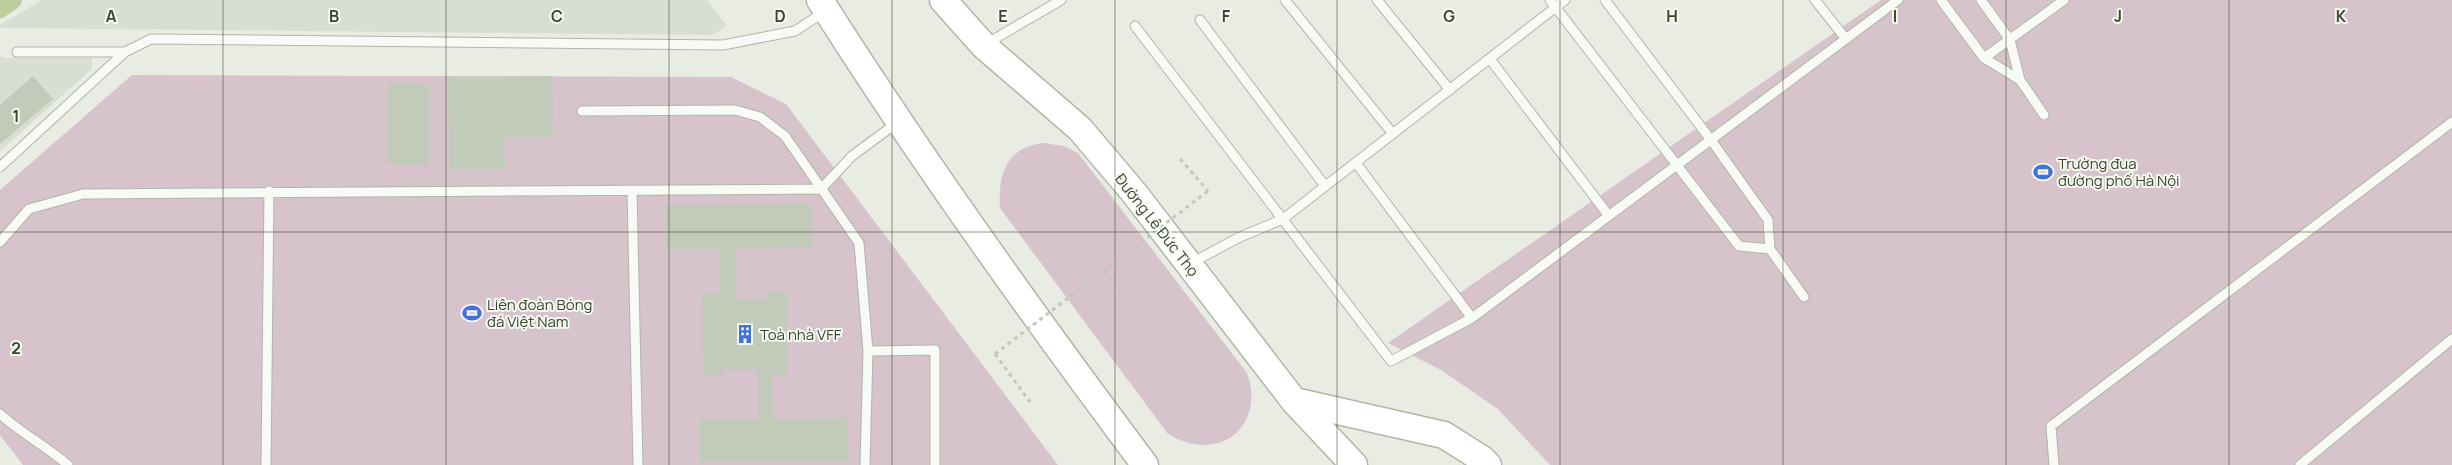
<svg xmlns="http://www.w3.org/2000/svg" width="2452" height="465" font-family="Manrope,sans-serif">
	<rect width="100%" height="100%" fill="#e8ece3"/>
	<path fill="#d8ded1" d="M42,0h665l20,26 -15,9 -712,-7v-3z
		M0,55l3,3h89v11l-92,82z"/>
	<path fill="#d6c3cc" d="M1881,0h571v465h-902l-52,-56 -57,-39 -53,-27z
		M132,75l599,2 55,27 272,361h-1035l-23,-30v-245z
		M1044,143l19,3 15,7 169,220c19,53 -28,92 -79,61l-168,-226c-2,-34 6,-61 44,-65z"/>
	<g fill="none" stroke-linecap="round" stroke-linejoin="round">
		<path stroke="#bdce9c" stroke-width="18" d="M0,9l13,-9"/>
	</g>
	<path fill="#c2caba" d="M33,76l20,23 -53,45v-39z
		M552,76l1,61h-48v32h-56l-1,-92z
		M388,83l41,1v81l-42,-1z
		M812,204l1,44 -77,1v50h30v-7h21v84h-15l1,43 74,-1v43h-147v-42h58v-49h-36v6h-19l-1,-83h18v-44h-54v-44z"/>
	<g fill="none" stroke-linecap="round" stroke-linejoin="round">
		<g stroke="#b0b7a7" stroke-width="11">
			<path id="service" d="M1285,0l108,134
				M1377,0l73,90
				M1550,0l189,246 31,3
				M1605,0l106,140 57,80 2,29 34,48
				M1815,0l31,39
				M1941,0l43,58 36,22
				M1981,0l29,40 10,40 24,35
				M1200,20l125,166
				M1135,26l256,335 81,-43 426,-318
				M986,44l75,-44
				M17,52h108
				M1984,58l80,-58
				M1490,59l119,157
				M582,111l153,-1 25,7 25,19 74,107 9,108 -3,114
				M1356,163l116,155
				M0,167l125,-115 26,-13 572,6 72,-14 29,-19
				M632,190l6,275
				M0,242l29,-33 54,-15 738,-5 31,-33 46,-34
				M1191,263l49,-26 43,-18 282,-219
				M868,351l67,-1v115
				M0,414c21,19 46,32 68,51
				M266,465l3,-274
				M2054,465l-3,-39 401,-304
				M2300,465l152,-126"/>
		</g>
		<g stroke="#b0b7a7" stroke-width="29">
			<path id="secondary" d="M820,0c101,160 212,314 325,465
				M943,0l41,46 96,83 55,65 159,207 60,64
				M1294,401l150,34 38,24 6,6"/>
		</g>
		<path stroke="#c3c8bd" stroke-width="3" stroke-dasharray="4 4" stroke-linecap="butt" d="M1180,159l28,32
			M1104,270l27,37
			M995,354l35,48"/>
		<use href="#service" stroke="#f8faf6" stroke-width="9"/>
		<use href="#secondary" stroke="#fff" stroke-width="26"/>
		<path stroke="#c3c8bd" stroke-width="3" stroke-dasharray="4 4" stroke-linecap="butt" d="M995,354l213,-163"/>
	</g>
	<path fill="none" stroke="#394629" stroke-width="1" stroke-opacity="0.55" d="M223,0v465M446,0v465M669,0v465M892,0v465M1115,0v465M1337,0v465M1560,0v465M1783,0v465M2006,0v465M2229,0v465M0,232h2452"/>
	<defs>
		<g id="stadium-bare" transform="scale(1.5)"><path d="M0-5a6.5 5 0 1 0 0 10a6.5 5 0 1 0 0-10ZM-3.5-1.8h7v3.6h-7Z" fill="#4172d8" stroke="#f6f9f3" stroke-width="2.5" paint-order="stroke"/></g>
		<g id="building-bare" transform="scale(1.5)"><path d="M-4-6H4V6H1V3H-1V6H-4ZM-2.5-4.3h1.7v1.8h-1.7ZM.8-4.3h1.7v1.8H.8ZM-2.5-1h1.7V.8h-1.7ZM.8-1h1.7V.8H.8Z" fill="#4172d8" stroke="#f6f9f3" stroke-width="2.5" paint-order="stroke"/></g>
	</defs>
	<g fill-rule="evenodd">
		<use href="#stadium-bare" x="2043" y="172"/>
		<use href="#stadium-bare" x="472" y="313"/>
		<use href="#building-bare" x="745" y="334"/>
	</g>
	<g text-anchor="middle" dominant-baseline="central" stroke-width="4" stroke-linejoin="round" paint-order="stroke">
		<g font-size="15" fill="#394629" stroke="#f6f9f3" text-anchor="start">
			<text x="2058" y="163">Trường đua<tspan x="2058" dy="17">đường phố Hà Nội</tspan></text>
			<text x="487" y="304">Liên đoàn Bóng<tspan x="487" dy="17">đá Việt Nam</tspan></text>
			<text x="760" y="334">Toà nhà VFF</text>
		</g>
		<g font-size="15" fill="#394629" stroke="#f6f9f3">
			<text transform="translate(1157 225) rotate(52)">Đường Lê Đức Thọ</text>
		</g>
	</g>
	<g font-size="16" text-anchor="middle" font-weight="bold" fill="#394629" stroke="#f6f9f3" stroke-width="4" stroke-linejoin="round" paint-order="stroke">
		<text x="111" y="22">A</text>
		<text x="334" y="22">B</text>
		<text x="557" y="22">C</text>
		<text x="780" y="22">D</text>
		<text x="1003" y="22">E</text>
		<text x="1226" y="22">F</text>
		<text x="1449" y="22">G</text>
		<text x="1672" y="22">H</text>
		<text x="1895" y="22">I</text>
		<text x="2118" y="22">J</text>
		<text x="2341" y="22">K</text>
		<text x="16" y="122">1</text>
		<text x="16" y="354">2</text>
	</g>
</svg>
